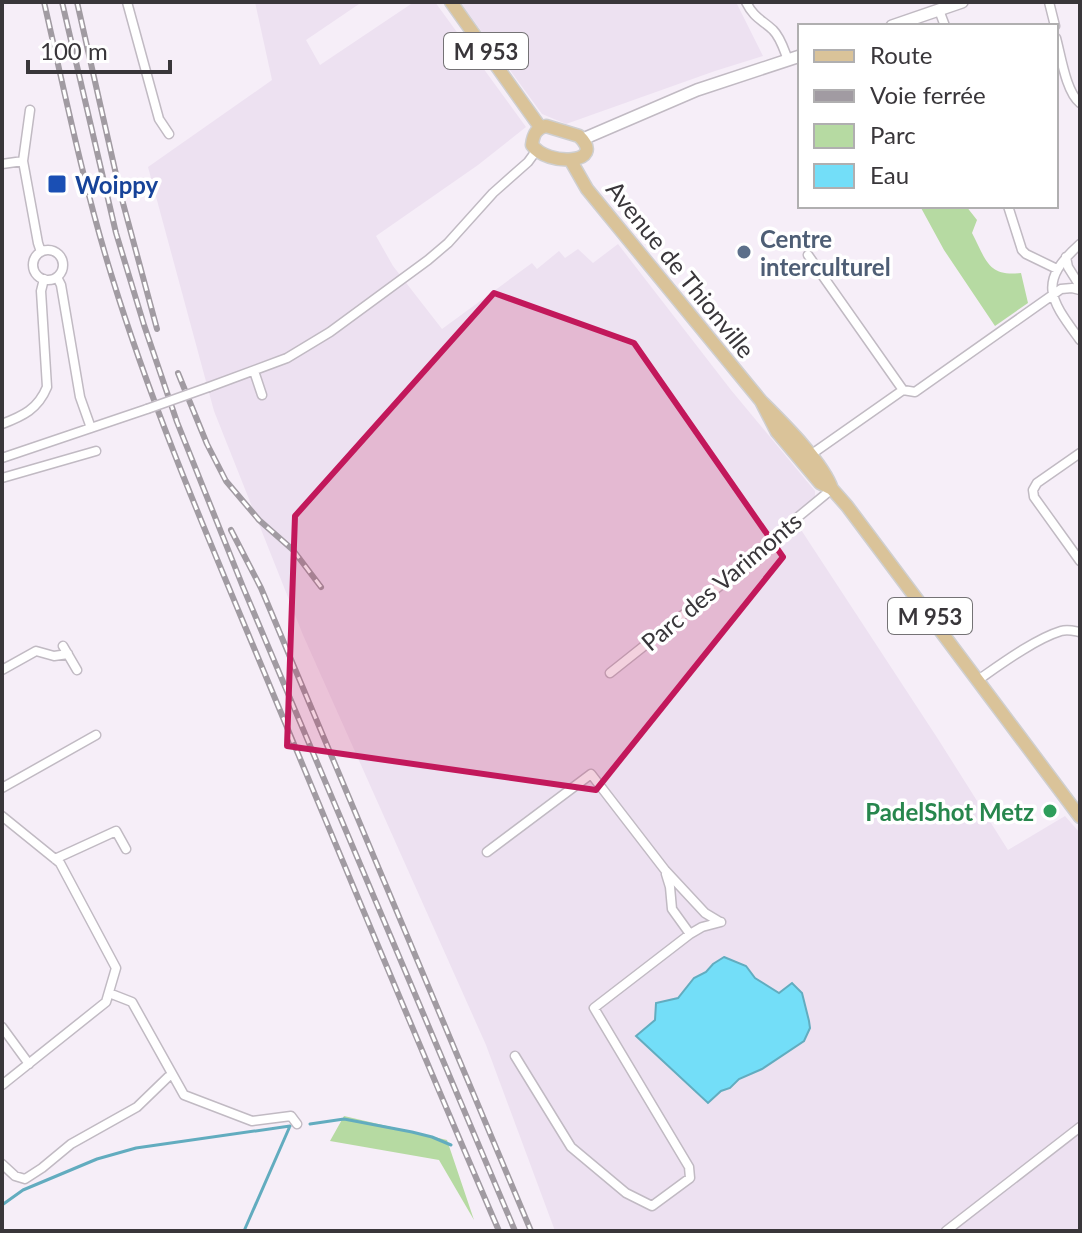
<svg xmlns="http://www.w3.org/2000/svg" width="1082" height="1233" font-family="Lato,sans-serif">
	<rect width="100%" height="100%" fill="#f6eef8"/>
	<path fill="#ede1f1" d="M255,2h107l-56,38 14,25 94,-63h21l91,125 -48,38 -102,71 17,30 49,63 90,-66 5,6 22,-18 6,7 13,-9 15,14 25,-19 113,146 84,101v6l-23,19 146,223 70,111 57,-34 15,17v398h-525l-69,-186 -183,-410 -89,-224 -66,-244 124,-87z
		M460,2h276l27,54 -48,15 -149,53 -24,-10z"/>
	<path fill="#b6daa2" d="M920,206h46l11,14 -5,13c14,26 15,44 49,40l7,30 -33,23 -51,-76z
		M344,1116l103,24 27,80 -35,-60 -109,-19z"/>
	<path fill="#73def8" stroke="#62acbf" stroke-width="2" d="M724,957l22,9 9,12 24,15 13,-10 10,10 7,28 1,7 -6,13 -42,28 -23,10 -9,9 -9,3 -13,12 -72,-67 19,-16 1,-17 22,-5 16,-20 12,-6 7,-8z"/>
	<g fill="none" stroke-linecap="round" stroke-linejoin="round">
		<path stroke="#62acbf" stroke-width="3" d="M310,1124l34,-5 68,13 20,5 19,8
			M2,1205l21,-15 74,-31 39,-11 154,-22
			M244,1231l46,-105"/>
		<g stroke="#c1bac3" stroke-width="11">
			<path id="street" d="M127,2l32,117 10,15
				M746,2c8,16 15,17 27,28 8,8 11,20 15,30
				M1049,2l6,24
				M939,10l6,16
				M1056,38c5,18 10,54 24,65
				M30,110l-7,51 15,82 3,9
				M2,164l21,-3
				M1008,206l14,44 4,4 31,15
				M1080,244c-44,39 -29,56 0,96
				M33 265a15 15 0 1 1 30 0a15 15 0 1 1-30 0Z
				M808,255l95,135
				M1066,257l2,10 12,19
				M57,277l4,8 19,112 11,31
				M254,371l8,24
				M209,387l78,-29 43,-26 98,-72 20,-17 45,-50 35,-31 8,-11
				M903,390l12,2 146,-103 11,-1 8,2
				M2,424c21,-8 36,-15 45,-37l-6,-96 3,-12
				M1080,453l-43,30 -4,7 1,7 46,64
				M809,456l94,-66
				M2,458l145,-49
				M2,478l94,-27
				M63,646l14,24
				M2,670l34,-19 18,5 14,-2
				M610,673l151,-120 31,-31 40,-33
				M978,680c23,-16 57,-41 83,-49 7,-2 13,0 19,1
				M2,788l94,-53
				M2,816l58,47 56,105 -10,34 -104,83
				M487,852l104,-78 74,96 40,43 15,9
				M55,859l61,-28 10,18
				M666,874l4,13 2,22 18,25
				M109,993l23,9 52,93 68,26 39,-5 6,8
				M2,1027l27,37
				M515,1056l56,91 55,46 26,13 38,-28 -1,-11 -95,-159 96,-74 12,-7 19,-5
				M2,1164l13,12 10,3 17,-11 29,-24 66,-37 31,-30 4,-2
				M946,1231l134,-104"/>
		</g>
		<g stroke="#c1bac3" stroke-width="14">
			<path id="secondary" d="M892,26l70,-24
				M583,139l114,-49 103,-34"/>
		</g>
		<g stroke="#cfcfd0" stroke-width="15">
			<path id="primary" d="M451,2l89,125
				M546,126l33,10c29,28 -32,31 -47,9 1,-10 4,-17 14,-19z
				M571,161l16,28 174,212c21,21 62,61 71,88
				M761,401l16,31 43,51 12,6 15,17 233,311"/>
		</g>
		<use href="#street" stroke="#fff" stroke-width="8"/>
		<use href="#secondary" stroke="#fff" stroke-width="11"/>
		<use href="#primary" stroke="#dac399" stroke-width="12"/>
		<g stroke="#a19ba2" stroke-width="6">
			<path id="rail" d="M44,2c21,92 40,185 68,275 44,143 105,281 162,419 74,178 148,357 225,535
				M62,2l54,231 28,92 33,97 66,165 272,644
				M77,2l43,190 37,137
				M178,373l29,71 19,37 33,39 34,30 28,37
				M231,530l30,58 270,643"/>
		</g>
		<use href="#rail" stroke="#fff" stroke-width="3" stroke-dasharray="9" stroke-linecap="butt"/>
		<g stroke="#c1bac3" stroke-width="11" stroke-linecap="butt">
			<path id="street-bridge" d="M147,409l62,-22"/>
		</g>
		<use href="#street-bridge" stroke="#fff" stroke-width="8"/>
	</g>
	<path fill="#c2185b" fill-opacity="0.2" stroke="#c2185b" stroke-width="6" stroke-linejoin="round" d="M494,293l140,50 149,214 -187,233 -309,-44 8,-230z"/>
	<rect fill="#1a4fb4" stroke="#fff" stroke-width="3" x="47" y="174" width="20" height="20" rx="4"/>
	<circle fill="#5c6f8a" stroke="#fff" stroke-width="3" cx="744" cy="252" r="8"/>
	<circle fill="#2e9e5b" stroke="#fff" stroke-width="3" cx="1050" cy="811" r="8"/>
	<g text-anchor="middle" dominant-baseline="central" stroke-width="7" stroke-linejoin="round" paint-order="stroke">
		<g fill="#fff" stroke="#747275" stroke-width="2">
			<rect x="444" y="33" width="84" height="36" rx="6"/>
			<rect x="888" y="598" width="84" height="36" rx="6"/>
		</g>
		<g font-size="22" font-weight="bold" fill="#39363a">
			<text x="486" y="51">M 953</text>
			<text x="930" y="616">M 953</text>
		</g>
		<g font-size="24" font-weight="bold" fill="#164399" stroke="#fff" text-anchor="start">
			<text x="75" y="184">Woippy</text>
		</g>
		<g font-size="24" font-weight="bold" fill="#4e5e75" stroke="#fff" text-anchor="start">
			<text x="760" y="238">Centre<tspan x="760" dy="28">interculturel</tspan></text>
		</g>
		<g font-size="24" fill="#39363a" stroke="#fff">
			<text transform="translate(681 269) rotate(51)">Avenue de Thionville</text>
			<text transform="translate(721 581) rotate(-40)">Parc des Varimonts</text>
		</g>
		<g font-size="24" font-weight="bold" fill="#27864d" stroke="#fff" text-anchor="end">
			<text x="1034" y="811">PadelShot Metz</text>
		</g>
	</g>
	<rect width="1082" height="1233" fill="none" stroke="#39363a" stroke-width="8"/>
	<rect x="798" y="24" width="260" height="184" fill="#ffffff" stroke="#b0afb0" stroke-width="2"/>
	<rect x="814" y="50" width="40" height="12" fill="#dac399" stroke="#b0afb0" stroke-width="2"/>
	<text x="870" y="64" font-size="24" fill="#39363a">Route</text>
	<rect x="814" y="90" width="40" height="12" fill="#a19ba2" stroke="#b0afb0" stroke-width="2"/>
	<text x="870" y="104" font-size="24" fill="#39363a">Voie ferrée</text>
	<rect x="814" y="124" width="40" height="24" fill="#b6daa2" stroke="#b0afb0" stroke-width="2"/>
	<text x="870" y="144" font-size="24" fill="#39363a">Parc</text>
	<rect x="814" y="164" width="40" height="24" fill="#73def8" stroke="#b0afb0" stroke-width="2"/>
	<text x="870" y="184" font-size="24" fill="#39363a">Eau</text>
	<path d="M28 60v12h142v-12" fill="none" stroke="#39363a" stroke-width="4"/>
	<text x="40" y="60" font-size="24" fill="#39363a" stroke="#ffffff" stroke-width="6" paint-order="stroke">100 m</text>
</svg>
